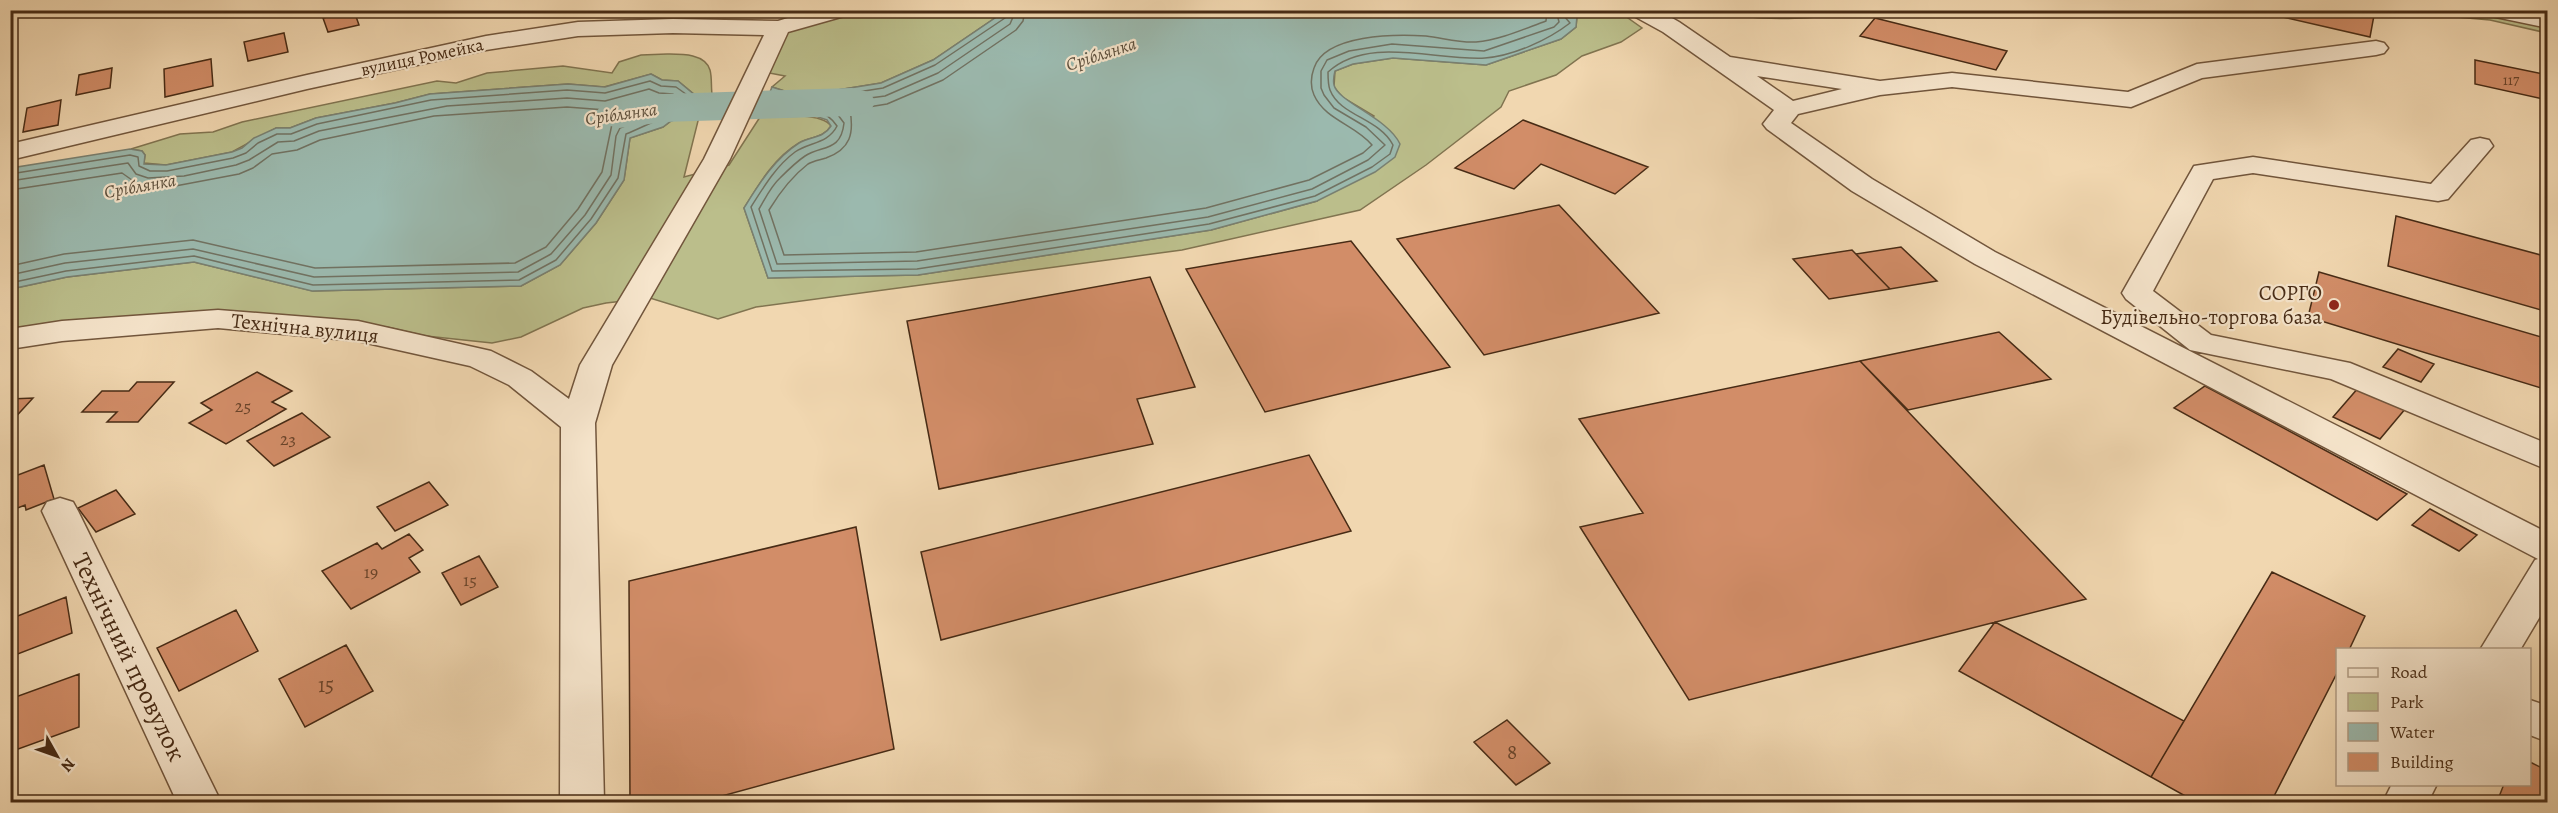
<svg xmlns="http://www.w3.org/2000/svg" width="2558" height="813" font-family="Alegreya,serif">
	<rect width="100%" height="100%" fill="#f1d7b0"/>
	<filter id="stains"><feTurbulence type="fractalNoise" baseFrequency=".00333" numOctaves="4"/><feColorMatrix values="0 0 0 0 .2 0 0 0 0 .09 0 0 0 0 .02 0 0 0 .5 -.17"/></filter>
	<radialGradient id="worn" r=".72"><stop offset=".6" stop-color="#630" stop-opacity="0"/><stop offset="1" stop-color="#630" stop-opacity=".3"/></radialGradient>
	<path fill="#bbbe8b" stroke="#817450" stroke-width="1.5" d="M853,11h160l-12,3 -68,46 -52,23 -81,13 -28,-9 13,-11 -21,-4 22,-43z
		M1563,11h55l24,17 -21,14 -39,14 -26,19 -47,16 -8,16 -75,58 -66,45 -178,40 -426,57 -38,12 -68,-21 -44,5 -23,5 -62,29 -29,6 -66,-7 -39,-9 -199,-15 -136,13 -41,7v-43l56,-12 127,-15 119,29 208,-5 39,-21 36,-42 28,-43 6,-42 33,-11 8,-6 15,-5 13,1 -15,60 45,-12 31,-48c18,-1 61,-5 71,9 -8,13 -21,10 -32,17 -25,15 -40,41 -55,65l24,70 150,-3 293,-45 106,-29 57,-85 -32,-19 -8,-10 1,-16 18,-7 40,-6 93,7 75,-26 15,-12 1,-10z
		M1709,11h160c-54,8 -107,12 -160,0z
		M2388,11h159v22l-57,-13z
		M667,54c13,0 38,-1 43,16 2,7 1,17 2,24l-17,1 -17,-14 -16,-1 -11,-6 -47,13 -36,-3 -138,10 -35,9 -79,15 -26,10h-14l-44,24 -66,13 -22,-2 1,-8 -3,-4 -11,-2 49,-15 33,-2 29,-10 195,-41 19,2 31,-10 76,-7 49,7 7,-11 22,-7z"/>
	<path fill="#9bb9ae" stroke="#798071" stroke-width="1.5" d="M1563,11l14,5 -1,11 -15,12 -75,26 -93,-7 -40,6 -18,7c-1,4 -2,10 -1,14 4,17 54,33 66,59l-5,13 -20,15 -58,29 -106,29 -293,45 -150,3 -24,-70c15,-24 30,-49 55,-65 11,-7 24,-4 32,-17l-4,-6 -12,-4 -55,1 12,-30 28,9 81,-13 52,-23 68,-46 12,-3z
		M651,74l11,6 16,1 17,14 17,6 -13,16 -13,-1 -15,5 -8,6 -33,11 -6,42 -28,43 -36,42 -39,21 -209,5 -118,-29 -127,15 -56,12v-121l119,-19 12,2 3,4 -1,9 22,1 66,-13 10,-4 12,-10 22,-10h14l26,-10 79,-15 35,-9 138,-10 37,3z"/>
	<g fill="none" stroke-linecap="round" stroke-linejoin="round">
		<path stroke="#717262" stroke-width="1.5" d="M1008,10l-3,8 -70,47 -52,23 -82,13 -26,-5 -3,14c24,0 51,-6 65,16 -9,18 -28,16 -42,26 -19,14 -32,36 -44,55l21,64 145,-2 292,-45 106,-28 57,-29 18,-13 3,-9c-14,-27 -53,-29 -63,-55 -2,-5 -2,-13 -2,-18 40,-37 108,-11 157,-14 28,-2 63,-18 85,-35l-6,-7 -1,-6
			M1016,10l-6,14 -72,49 -53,23 -53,7v4l12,16c-3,29 -22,22 -39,33 -9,6 -18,15 -25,22 -9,8 -15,21 -21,31l18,55 140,-3 291,-44 104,-28 56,-29 17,-15 -19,-18 -32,-19 -10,-13 -3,-7v-17l6,-11 22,-9 43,-7 92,7 70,-24 5,-5 -3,-12
			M1025,10l-2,11 -7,9 -73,50 -56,24 -37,6c4,23 1,39 -24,48 -6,2 -13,3 -18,6 -17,13 -28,28 -39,46l15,45 132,-3 290,-44 103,-28 54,-27 9,-8c-16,-20 -47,-25 -58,-50 -4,-8 -3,-19 0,-27 11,-34 82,-34 112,-32 17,2 33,7 50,6 24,-2 48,-13 70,-21l1,-11
			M10,174l120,-19 8,2 1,9 11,5h17l66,-13 13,-5 12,-10 19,-9h14l26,-10 114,-24 136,-10 38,3 45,-12 11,5 15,1 24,17 -4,7c-22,-2 -49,15 -70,23l-8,44 -27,41 -35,41 -37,20 -206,5 -119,-29 -128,15 -56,12
			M10,181l118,-18 8,11 12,4 36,-2 52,-11 13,-5 29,-18 16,-1 25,-10 128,-25 120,-8 38,3 44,-12 10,4 14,1 8,7 -2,3 -59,24 -4,8 -5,39 -26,40 -34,39 -33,18 -204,5 -121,-28 -128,14 -55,12
			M10,190l112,-17 17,12 31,2 69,-13 14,-6 19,-14 25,-4 23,-10 114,-24 133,-9 39,3 42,-12 7,5 -2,3 -31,11 -10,7 -10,48 -24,37 -32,38 -31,16 -200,5 -122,-28 -129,14 -54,12"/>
		<path fill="#9bb9ae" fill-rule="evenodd" d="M852,88l17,4 7,10 -7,10 -17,4 -188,6 -45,6 -17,-4 -7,-10 7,-10 62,-10z"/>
	</g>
	<path fill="#d28d68" stroke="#472b15" stroke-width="1.5" d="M2252,10h123l-5,27z
		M354,11l5,14 -31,7 -5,-14z
		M1875,18l132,33 -11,19 -136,-34z
		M284,33l4,19 -40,9 -4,-19z
		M211,59l2,27 -48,11 -1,-28z
		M2475,60l73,15v25l-73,-16z
		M112,68l-2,20 -34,7 3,-20z
		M61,100l-3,25 -35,7 4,-24z
		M1523,120l125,47 -33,27 -74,-30 -27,25 -59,-21z
		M1559,205l100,108 -175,42 -87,-116z
		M2396,216l152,41v55l-160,-46z
		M1351,241l99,126 -185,45 -79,-143z
		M1901,247l36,34 -47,8 -34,-35z
		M1852,250l38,39 -61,10 -36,-40z
		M2319,272l229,67v51l-240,-73z
		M1150,277l45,110 -58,12 16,45 -214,45 -32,-168z
		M1999,332l52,47 -143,31 -48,-49z
		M2398,349l36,15 -13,18 -38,-15z
		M1860,361l226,238 -397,101 -109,-173 63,-14 -64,-94z
		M257,372l35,19 -20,11 14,7 -60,35 -37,-21 23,-13 -11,-7z
		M137,382h37l-36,40h-31l10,-10h-35l20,-21h27z
		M2205,386l202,108 -30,26 -203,-112z
		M2359,387l47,21 -26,31 -47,-22z
		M33,398l-23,25v-24z
		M302,413l28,24 -56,29 -27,-25z
		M1309,455l42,76 -410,109 -20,-88z
		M44,465l10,34 -28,11 -1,-5 -15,6v-33z
		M429,482l19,23 -53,26 -18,-24z
		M116,490l19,24 -39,18 -18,-24z
		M2430,509l47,26 -18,16 -47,-26z
		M856,527l38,222 -194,53h-70l-1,-221z
		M409,534l14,16 -14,8 11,14 -69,37 -29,-38 55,-28 5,6z
		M479,556l19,31 -37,18 -19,-32z
		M2272,572l93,44 -16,34h-11v21l-67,131h-75l-45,-25z
		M66,597l6,36 -62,24v-38z
		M236,610l22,41 -79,40 -22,-43z
		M1995,622l189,99 -33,56 -192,-106z
		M346,645l27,46 -68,36 -26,-48z
		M79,674v53l-69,25v-53z
		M1507,720l43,43 -34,22 -42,-43z
		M2530,762l18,9v31h-51l7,-18h26z"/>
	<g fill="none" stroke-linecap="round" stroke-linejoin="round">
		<g stroke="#72563c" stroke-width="3">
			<path id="minor" d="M814,10h37l-3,5 -60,17 -58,127 -118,206 -17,58 9,379h-44l1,-375 -52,-42 -39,-19 -112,-25 -140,-13 -156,13 -52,8v-20l52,-8 156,-11 140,11 133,30 40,20 38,28 11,-34 124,-206 60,-124 -91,-2 -95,3 -92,14 -179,39 -297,71v-16l297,-69 179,-39 92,-14 95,-3 105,2z
				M1629,10h29l21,12 51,35 150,24 72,-8 176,19 69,-28 179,-23 8,2 4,5 -4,5 -8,2 -174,23 -71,29 -179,-20 -72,8 -82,19 -7,9 81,56 123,73 553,281v70l-28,47h-40l55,-90 3,-1 -563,-295 -123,-73 -85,-62 -4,-5 11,-14 -111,-78 -31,-17zM1757,76l85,13 -49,12z
				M2483,10h47l18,4v14l-62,-13z
				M2480,138l9,2 4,6 -45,53 -10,2 -185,-28 -40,6 -60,112 58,44 139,28 198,81v26l-217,-91 -141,-29 -64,-51 -4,-6 72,-127 59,-9 178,27 40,-44z
				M60,498l13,4 5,9 143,291h-44l-135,-291 5,-9z
				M2530,700l18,6v36l-18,-7z
				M2392,784h45l-9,18h-45z"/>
		</g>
		<use href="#minor" fill="#f6e5cc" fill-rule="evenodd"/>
	</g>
	<circle fill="#8f2418" stroke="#f6e5cc" stroke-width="2" cx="2334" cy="305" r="6"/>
	<g text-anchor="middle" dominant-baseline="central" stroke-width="4.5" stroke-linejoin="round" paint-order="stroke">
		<g font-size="15" fill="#6a442a">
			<text x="2511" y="80">117</text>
		</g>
		<g font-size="18" font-style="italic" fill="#5c4e3b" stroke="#f6e5cc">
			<text transform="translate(1101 54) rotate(-18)">Сріблянка</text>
			<text transform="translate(621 114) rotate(-8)">Сріблянка</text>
			<text transform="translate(140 186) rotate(-10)">Сріблянка</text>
		</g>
		<g font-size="18" fill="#472b15" stroke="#f6e5cc">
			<text transform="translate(422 57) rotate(-12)">вулиця Ромейка</text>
		</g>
		<g font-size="18" fill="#6a442a">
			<text x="243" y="406">25</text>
			<text x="288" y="439">23</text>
			<text x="371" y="572">19</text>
			<text x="470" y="580">15</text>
		</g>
		<g font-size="21" fill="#472b15" stroke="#f6e5cc" text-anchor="end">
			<text x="2322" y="293">СОРГО<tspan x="2322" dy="24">Будівельно-торгова база</tspan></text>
		</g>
		<g font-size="21" fill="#472b15" stroke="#f6e5cc">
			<text transform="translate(305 328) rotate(6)">Технічна вулиця</text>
		</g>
		<g font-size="21" fill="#6a442a">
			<text x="326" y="685">15</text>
			<text x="1512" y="752">8</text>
		</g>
		<g font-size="26" fill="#472b15" stroke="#f6e5cc">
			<text transform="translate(129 657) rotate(64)">Технічний провулок</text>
		</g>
	</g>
	<rect width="2558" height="813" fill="none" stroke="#f1d7b0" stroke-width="36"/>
	<rect x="12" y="12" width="2534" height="789" fill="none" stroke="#472b15" stroke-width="3"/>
	<rect x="18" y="18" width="2522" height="777" fill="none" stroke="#472b15" stroke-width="1.5"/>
	<rect x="2336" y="648" width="195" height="138" fill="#f6e5cc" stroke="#b09b83" stroke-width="1.5"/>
	<rect x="2348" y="668" width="30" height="9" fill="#f6e5cc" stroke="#b09b83" stroke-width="1.5"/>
	<text x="2390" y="678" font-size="18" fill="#472b15">Road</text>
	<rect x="2348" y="693" width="30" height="18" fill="#bbbe8b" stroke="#b09b83" stroke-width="1.5"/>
	<text x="2390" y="708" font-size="18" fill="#472b15">Park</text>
	<rect x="2348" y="723" width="30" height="18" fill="#9bb9ae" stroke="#b09b83" stroke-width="1.5"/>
	<text x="2390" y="738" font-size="18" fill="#472b15">Water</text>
	<rect x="2348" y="753" width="30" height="18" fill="#d28d68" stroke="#b09b83" stroke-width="1.5"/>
	<text x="2390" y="768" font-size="18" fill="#472b15">Building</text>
	<g transform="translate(57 756) rotate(130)" stroke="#f6e5cc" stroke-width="4.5" paint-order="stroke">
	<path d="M0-4.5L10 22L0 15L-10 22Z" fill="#472b15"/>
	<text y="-9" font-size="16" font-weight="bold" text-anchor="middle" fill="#472b15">N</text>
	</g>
	<rect width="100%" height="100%" filter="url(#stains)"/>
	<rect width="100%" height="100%" fill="url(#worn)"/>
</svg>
